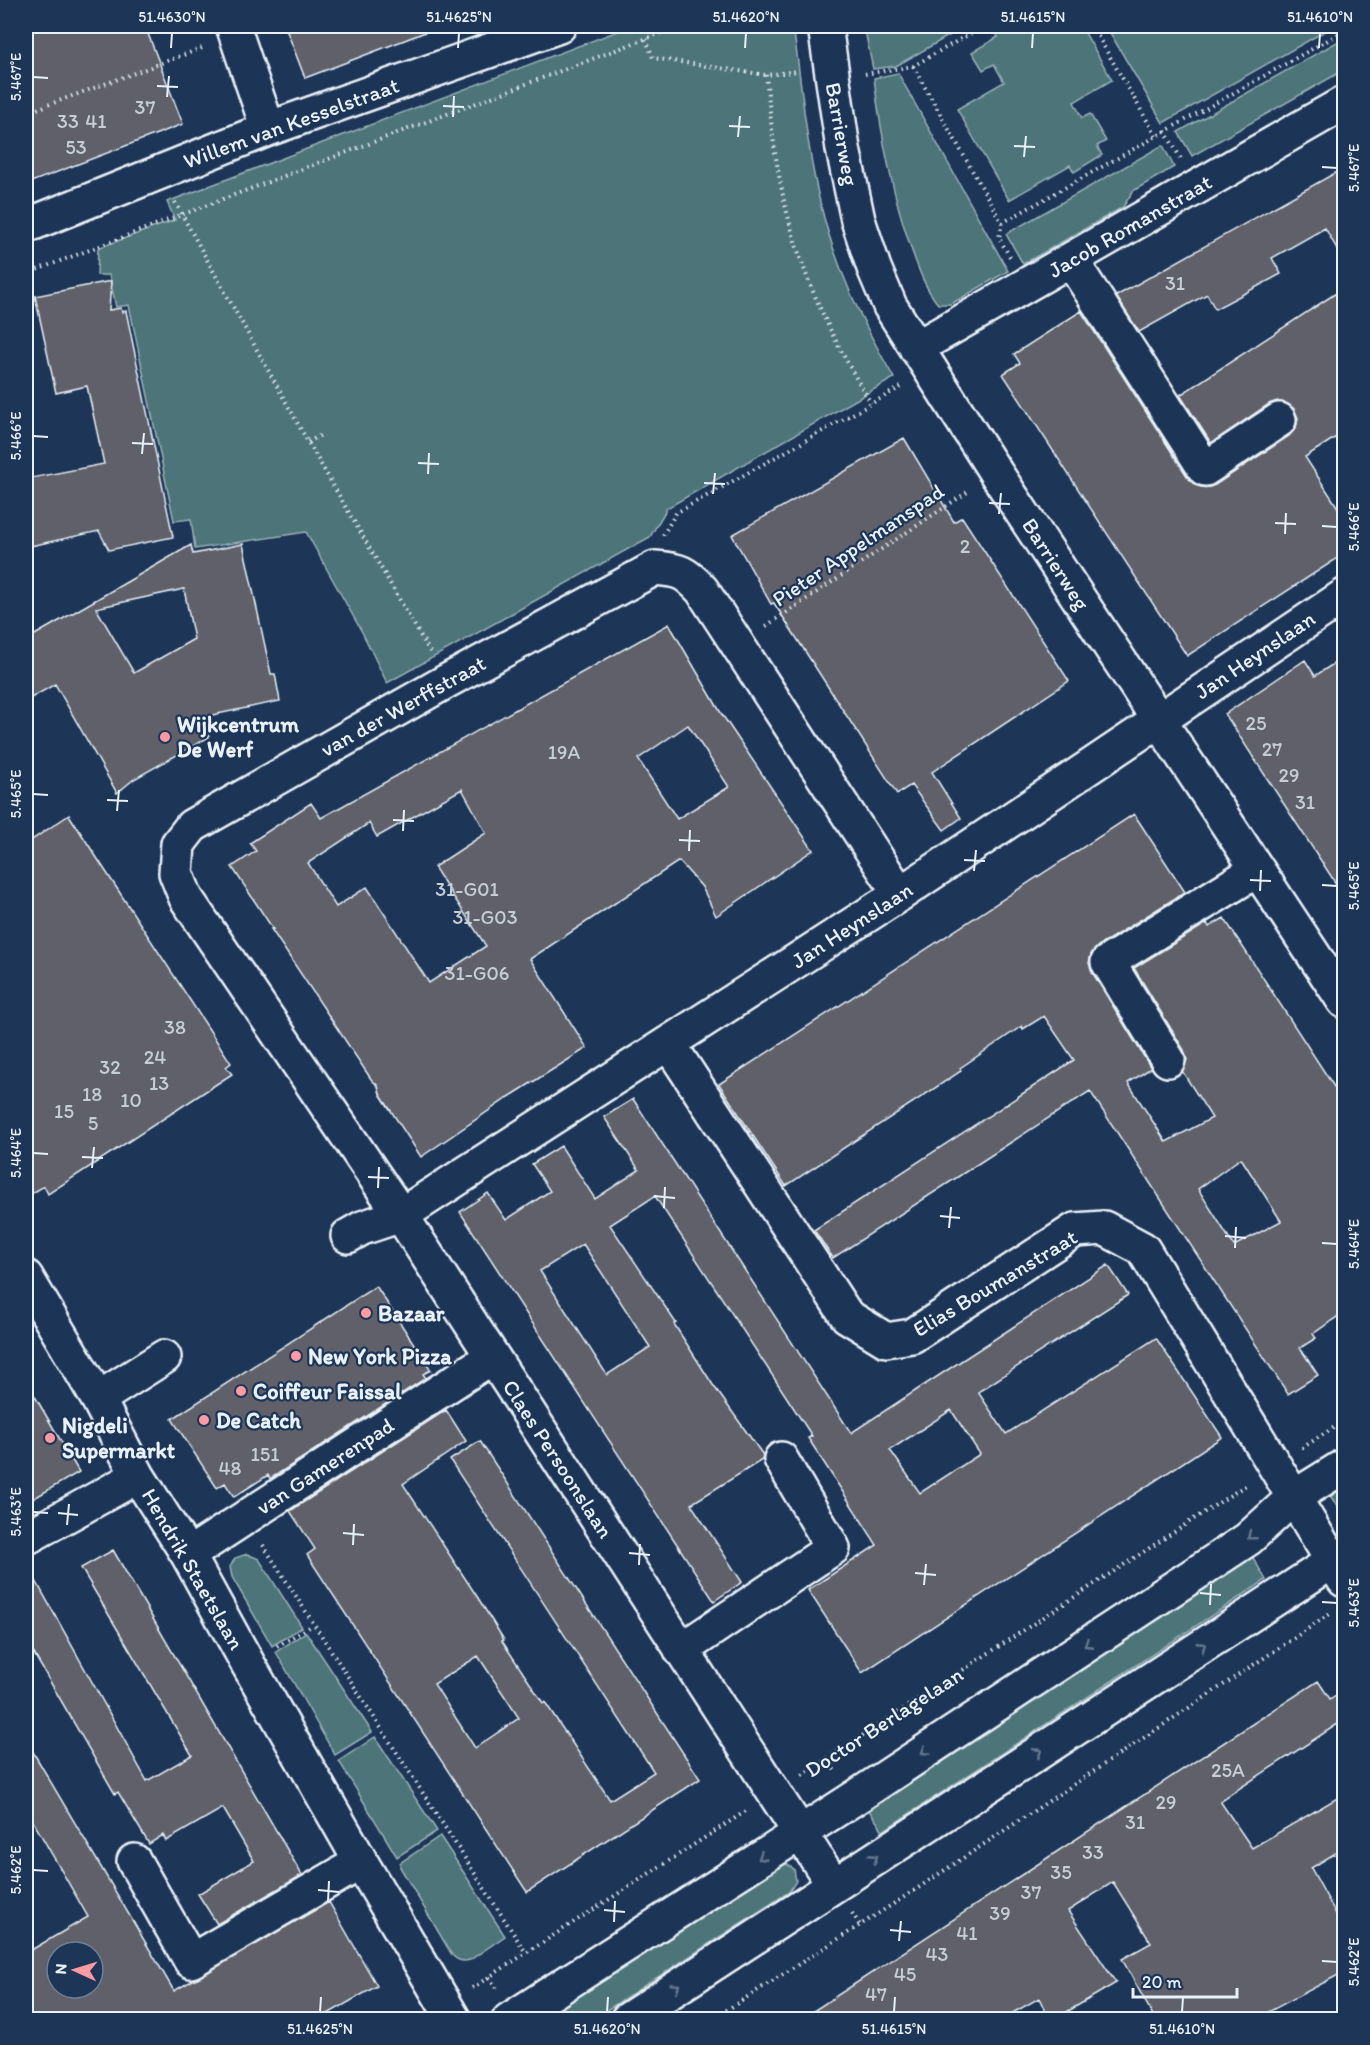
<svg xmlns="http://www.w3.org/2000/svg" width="1370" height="2045" font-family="Itim,sans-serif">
	<rect width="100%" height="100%" fill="#1d3557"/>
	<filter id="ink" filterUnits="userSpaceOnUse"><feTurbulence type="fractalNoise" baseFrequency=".0167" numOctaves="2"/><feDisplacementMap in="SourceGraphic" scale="12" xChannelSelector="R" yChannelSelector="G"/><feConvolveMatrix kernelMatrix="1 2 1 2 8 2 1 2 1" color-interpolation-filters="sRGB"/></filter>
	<g filter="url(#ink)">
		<path fill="#4d7579" stroke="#9ab3b8" stroke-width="1.5" d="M631,26h162c9,60 13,121 28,180 15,62 42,118 73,172l-227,130 -17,29 -263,146 -25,-51 -56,-100 -111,17 -4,-30 -17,2 -45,-216 -13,2 -7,-32h-12l1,-27 77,-28 -8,-18z
			M864,26h102l-70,40 -23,3z
			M997,26h13l2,2 4,-2h65l31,54 -38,22 8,16 8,-4 16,27 -9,5 5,9 -28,17 -4,-7 -61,35 -52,-91 47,-27 -10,-18 -11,6 -11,-18 26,-15 -5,-9z
			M1106,26h228l-171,97z
			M1344,38v32l-152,86 -14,-24z
			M898,73l110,198 -57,33h-13c-14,-17 -21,-39 -28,-59 -19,-55 -29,-110 -36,-167z
			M1163,145l11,22 -41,24 -10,16 -100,57 -17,-30z
			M1344,1476v41l-13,-20 2,-8z
			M247,1554l12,5 43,68 -30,19 -40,-69 -2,-10 5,-9z
			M1251,1554l15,26 -383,251 -17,-25z
			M306,1632l66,100 -37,23 -59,-103z
			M375,1737l62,94 -40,26 -58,-96z
			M440,1836l65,100 -35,24c-8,2 -12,1 -18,-5l-52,-88v-4z
			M776,1863h9l9,6 2,12 -7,11 -196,127 -56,1z"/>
		<path fill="#5f6069" stroke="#e8f1f8" stroke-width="1.5" fill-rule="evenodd" d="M26,26h119l38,98 -157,60z
			M285,26h150l1,2 -131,50z
			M1344,168v93l-19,-33 -53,30 9,16 -66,35 -8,-15 -68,38 -23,-36z
			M111,281l-2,29 12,-2 1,4 4,-1 47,226 -64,13 -10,-19 -73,16v-68l78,-15 -17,-78 -31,7 -21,-97z
			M1344,288v144l-39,25 39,60v37l-157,102 -184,-282 17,-11 -6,-9 67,-43 108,168 8,7 10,2 8,-3 74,-49 7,-8 2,-10 -4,-9 -6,-5 -11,-3 -8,3 -58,39 -31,-48z
			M904,438l50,84 8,-5 107,164 -137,91 29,46 -17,12 -33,-45 -14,9 -123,-191 -3,1 -39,-69z
			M243,544l28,130h4l5,27 -82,17 11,19 -75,42 -17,14 -62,-109 -29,17v-61l165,-95 2,9zM184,589l10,50 -60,34 -38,-65z
			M669,624l52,89 92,137 -97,66 -14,-29 -23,-26 -149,98 57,89 -78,49 -88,60 -41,-63 -2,-8 -7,-7 -100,-150h2l-41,-62 24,-16 -6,-8 61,-40 10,15zM688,725l41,62 -52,32 -39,-60zM462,789l24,44 -52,34 52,79 -57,37 -62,-96 -31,20 -28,-44 61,-40 8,14z
			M1344,657v239l-119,-182 80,-54 10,16z
			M1134,814l51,78 -87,54 -7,8 -2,9 3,9 59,96 -23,15 38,59 46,-24 -30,-47 5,-11 -3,-10 -50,-82 73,-45 2,4 15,-9 120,184v210l-31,22 3,4 -16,10 18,27 -30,19 -198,-303 -257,167 -19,-28 260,-170 -30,-44 -21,13 -1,-3 -62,42 1,3 -175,115 -67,-102zM1241,1158l40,63 -47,25 -36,-57z
			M69,815l162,248 -5,4 6,7 -184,120 -4,-8 -18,11v-353z
			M633,1099l218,334 257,-168 20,30 -150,97 28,42 150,-96 66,99 -360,236 -54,-83 69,-45 -69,-107 4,-2 -157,-240 -45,29 66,98 -2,1 39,61 50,70 -1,5 -71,44 51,78 -28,19 -254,-389 28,-19 18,27 44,-29 -18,-27 29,-18 34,53 44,-29 -35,-53zM583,1244l67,103 -43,28 -67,-104zM951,1410l29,44 -60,39 -30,-43z
			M376,1286l55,84 -8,4 3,4 -156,101 -2,-4 -34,22 -9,-14 -8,5 -45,-69z
			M26,1381l53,91 -53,31z
			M446,1410l20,31 -63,43 75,114 26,42 -2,1 41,62 2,-1 65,98 44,-28 -204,-312 30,-19 220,338 -173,113 -220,-337 8,-6 -25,-38zM478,1656l41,62 -44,30 -41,-64z
			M113,1550l189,325 -85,49 -19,-30 56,-33 -31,-53 -57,33 -3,-6 -14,9 -31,-52 -3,2 -89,-154v-77l121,218 45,-26 -111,-187z
			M1318,1681l12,18 14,-9v30l-124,81 32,47 92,-54v54l-33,20 25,46 8,-5v63l-89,47h-100l-33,-60 29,-16 -38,-61 -45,29 48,72 -51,30 -17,4 -9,-19 -37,21h-201z
			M26,1740l148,251 155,-89 48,84 -58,33h-293v-66l62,-36 -62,-108zM57,1952h36v36h-36z"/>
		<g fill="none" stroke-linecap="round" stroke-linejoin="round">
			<g stroke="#e8f1f8" stroke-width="38">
				<path id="minor" d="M233,26l35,103
					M825,26l18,123 15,71 16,48 16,38 106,167 348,528
					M26,226l242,-97 291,-103
					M1071,260l134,209 74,-49
					M916,348l428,-245
					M669,1044l178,272 39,24 26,-4 163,-106 29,-2 39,21 201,331
					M1168,1060l-60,-98 149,-92
					M348,1236l14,-8 39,-13 499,-321 444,-298
					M26,1277l72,122 40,77 50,79 60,109 113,198 93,158
					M98,1399l66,-42
					M26,1538l112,-62
					M188,1555l304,-198
					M681,1650l152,-102 -52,-89
					M134,1861l57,100 170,-99
					M833,1884l-432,-669 -215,-317 -10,-25 2,-29 14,-18 255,-145 208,-113c25,2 30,4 47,22l198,304"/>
			</g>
			<g stroke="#e8f1f8" stroke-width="38">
				<path id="major" d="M509,2020l344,-221 395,-260 46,-42 50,-31
					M627,2020l717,-466"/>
			</g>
			<path stroke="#e8f1f8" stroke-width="4" stroke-dasharray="1.5 4.5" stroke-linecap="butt" d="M1092,26l64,110
				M646,39l7,19 113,17 32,-4
				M913,66l89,157 -3,15 11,19
				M865,74l48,-8 71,-40
				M766,75c5,48 10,97 23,145 17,66 47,126 82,183
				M26,113l179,-66
				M1165,131l16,28
				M175,202l133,240 122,210
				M1002,223l342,-192
				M26,274l653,-248
				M308,442l15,-8
				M663,535l13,-22 225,-126
				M766,626l203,-135
				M1302,1448l42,-27
				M263,1545l263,408
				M277,1646l36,-21
				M827,1759l8,12
				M802,1775l444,-290
				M852,1913l8,12
				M489,1977l8,12
				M472,1988l274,-177
				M711,2020l201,-128 421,-280"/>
			<use href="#minor" stroke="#1d3557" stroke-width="33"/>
			<use href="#major" stroke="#1d3557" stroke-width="33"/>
		</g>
		<defs><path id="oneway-chevron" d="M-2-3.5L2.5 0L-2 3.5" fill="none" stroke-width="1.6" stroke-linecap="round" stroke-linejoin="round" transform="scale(1.5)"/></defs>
		<g stroke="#64778f">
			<use href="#oneway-chevron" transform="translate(1251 1536) rotate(141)"/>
			<use href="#oneway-chevron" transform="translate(1088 1644) rotate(147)"/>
			<use href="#oneway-chevron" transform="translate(1202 1646) rotate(-33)"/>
			<use href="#oneway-chevron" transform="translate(925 1751) rotate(147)"/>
			<use href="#oneway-chevron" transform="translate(1038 1752) rotate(-33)"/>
			<use href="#oneway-chevron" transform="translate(762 1857) rotate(147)"/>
			<use href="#oneway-chevron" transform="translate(874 1858) rotate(-33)"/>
			<use href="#oneway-chevron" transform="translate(676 1987) rotate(-33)"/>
		</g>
	</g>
	<path fill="none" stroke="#e8f1f8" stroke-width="2" d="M171,48l1,-15M458,48l1,-15M745,48l1,-15M1032,48l1,-15M1319,48l1,-15M33,77l15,1M157,86l21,1M167,97l2,-21M443,106l21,1M453,117l1,-21M729,126l21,1M738,137l2,-21M1014,146l21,1M1024,157l2,-21M1322,167l15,1M33,436l15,1M132,443l21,1M142,454l2,-21M418,463l21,1M428,474l1,-21M704,483l21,1M713,494l2,-21M989,503l21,1M999,514l2,-21M1275,523l21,1M1322,526l15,1M1285,534l1,-21M33,794l15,1M107,800l21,1M117,811l2,-21M393,820l21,1M403,831l1,-21M679,840l21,1M689,851l1,-21M964,860l21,1M974,871l2,-21M1250,880l21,1M1322,885l15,1M1260,891l1,-21M33,1153l15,1M82,1157l21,1M92,1168l2,-21M368,1177l21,1M378,1188l1,-21M654,1196l21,2M664,1208l1,-21M940,1216l20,2M949,1228l2,-21M1225,1236l21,2M1322,1243l15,1M1235,1248l1,-21M33,1512l15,1M58,1513l20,2M67,1525l2,-21M343,1533l21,2M353,1545l1,-21M629,1553l21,2M639,1565l1,-21M915,1573l21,2M924,1585l2,-21M1200,1593l21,2M1322,1602l15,1M1210,1605l1,-21M33,1870l15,1M318,1890l21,2M328,1902l1,-21M604,1910l21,2M614,1922l1,-21M890,1930l21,2M899,1941l2,-20M1322,1961l15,1M320,2012l1,-15M607,2012l1,-15M894,2012l1,-15M1182,2012l1,-15"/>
	<g fill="#ff9aa2" stroke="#1d3557" stroke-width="2">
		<circle cx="165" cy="737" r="6"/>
		<circle cx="366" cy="1313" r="6"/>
		<circle cx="296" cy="1356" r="6"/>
		<circle cx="241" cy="1391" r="6"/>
		<circle cx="204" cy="1420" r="6"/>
		<circle cx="50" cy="1438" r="6"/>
	</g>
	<g text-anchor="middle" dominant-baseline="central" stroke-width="4.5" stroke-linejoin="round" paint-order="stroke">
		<g font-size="20" fill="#c6cdd4">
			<text x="145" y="107">37</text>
			<text x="68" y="121">33</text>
			<text x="96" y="121">41</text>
			<text x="76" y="147">53</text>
			<text x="1175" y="283">31</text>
			<text x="965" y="546">2</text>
			<text x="1256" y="723">25</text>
			<text x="1272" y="749">27</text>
			<text x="564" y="752">19A</text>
			<text x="1289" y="775">29</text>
			<text x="1305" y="802">31</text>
			<text x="467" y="889">31-G01</text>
			<text x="485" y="917">31-G03</text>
			<text x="477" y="973">31-G06</text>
			<text x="175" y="1027">38</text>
			<text x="155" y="1057">24</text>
			<text x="110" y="1067">32</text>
			<text x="159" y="1083">13</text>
			<text x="92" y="1094">18</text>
			<text x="131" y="1100">10</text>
			<text x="64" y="1111">15</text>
			<text x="93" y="1123">5</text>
			<text x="265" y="1454">151</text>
			<text x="230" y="1468">48</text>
			<text x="1228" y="1770">25A</text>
			<text x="1166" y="1802">29</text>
			<text x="1135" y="1822">31</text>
			<text x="1093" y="1852">33</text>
			<text x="1061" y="1872">35</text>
			<text x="1031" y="1892">37</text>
			<text x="1000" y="1913">39</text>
			<text x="967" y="1933">41</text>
			<text x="937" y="1954">43</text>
			<text x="905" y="1974">45</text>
			<text x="876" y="1994">47</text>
		</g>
		<g font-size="22" fill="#e8f1f8" stroke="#1d3557">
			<text transform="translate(291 123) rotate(-20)">Willem van Kesselstraat</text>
			<text transform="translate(842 134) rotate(80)">Barrierweg</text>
			<text transform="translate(1130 226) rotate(-30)">Jacob Romanstraat</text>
			<text transform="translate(858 545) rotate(-34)">Pieter Appelmanspad</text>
			<text transform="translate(1056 564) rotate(57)">Barrierweg</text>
			<text transform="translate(1255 655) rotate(-34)">Jan Heynslaan</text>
			<text transform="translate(403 706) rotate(-29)">van der Werffstraat</text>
			<text transform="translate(852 925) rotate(-33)">Jan Heynslaan</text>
			<text transform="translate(995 1283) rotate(-31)">Elias Boumanstraat</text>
			<text transform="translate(558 1459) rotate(57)">Claes Persoonslaan</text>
			<text transform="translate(325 1466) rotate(-33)">van Gamerenpad</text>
			<text transform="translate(193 1569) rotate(60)">Hendrik Staetslaan</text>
			<text transform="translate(884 1722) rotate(-33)">Doctor Berlagelaan</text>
		</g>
		<g font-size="22" font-weight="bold" fill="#e8f1f8" stroke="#1d3557" text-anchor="start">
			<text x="177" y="724">Wijkcentrum<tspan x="177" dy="25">De Werf</tspan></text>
			<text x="378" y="1313">Bazaar</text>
			<text x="308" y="1356">New York Pizza</text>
			<text x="253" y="1391">Coiffeur Faissal</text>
			<text x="216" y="1420">De Catch</text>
			<text x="62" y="1425">Nigdeli<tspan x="62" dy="25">Supermarkt</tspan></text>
		</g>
	</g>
	<rect width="1370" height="2045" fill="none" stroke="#1d3557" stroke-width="66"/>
	<g transform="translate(75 1970) rotate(274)"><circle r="28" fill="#1d3557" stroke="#6e8097" stroke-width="1.5"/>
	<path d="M0-4.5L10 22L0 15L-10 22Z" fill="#ff9aa2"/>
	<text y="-9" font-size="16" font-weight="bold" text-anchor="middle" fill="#e8f1f8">N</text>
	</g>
	<path d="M1133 1988v9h104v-9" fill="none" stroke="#e8f1f8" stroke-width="3"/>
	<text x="1142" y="1988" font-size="18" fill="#e8f1f8" stroke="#1d3557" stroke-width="4.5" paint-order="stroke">20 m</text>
	<rect x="33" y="33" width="1304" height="1979" fill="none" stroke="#e8f1f8" stroke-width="2"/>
	<g font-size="15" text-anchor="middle" fill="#e8f1f8">
		<text x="172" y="22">51.4630°N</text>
		<text x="459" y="22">51.4625°N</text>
		<text x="746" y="22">51.4620°N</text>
		<text x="1033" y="22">51.4615°N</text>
		<text x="1320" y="22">51.4610°N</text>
		<text transform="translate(16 77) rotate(-90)" y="5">5.467°E</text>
		<text transform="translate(1354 168) rotate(-90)" y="5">5.467°E</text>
		<text transform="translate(16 436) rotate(-90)" y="5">5.466°E</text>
		<text transform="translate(1354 527) rotate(-90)" y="5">5.466°E</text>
		<text transform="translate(16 794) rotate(-90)" y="5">5.465°E</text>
		<text transform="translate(1354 886) rotate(-90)" y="5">5.465°E</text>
		<text transform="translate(16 1153) rotate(-90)" y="5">5.464°E</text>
		<text transform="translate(1354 1244) rotate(-90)" y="5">5.464°E</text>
		<text transform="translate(16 1512) rotate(-90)" y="5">5.463°E</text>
		<text transform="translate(1354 1603) rotate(-90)" y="5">5.463°E</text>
		<text transform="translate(16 1870) rotate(-90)" y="5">5.462°E</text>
		<text transform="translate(1354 1962) rotate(-90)" y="5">5.462°E</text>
		<text x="320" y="2034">51.4625°N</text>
		<text x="607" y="2034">51.4620°N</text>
		<text x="894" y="2034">51.4615°N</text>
		<text x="1182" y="2034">51.4610°N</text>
	</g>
</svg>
